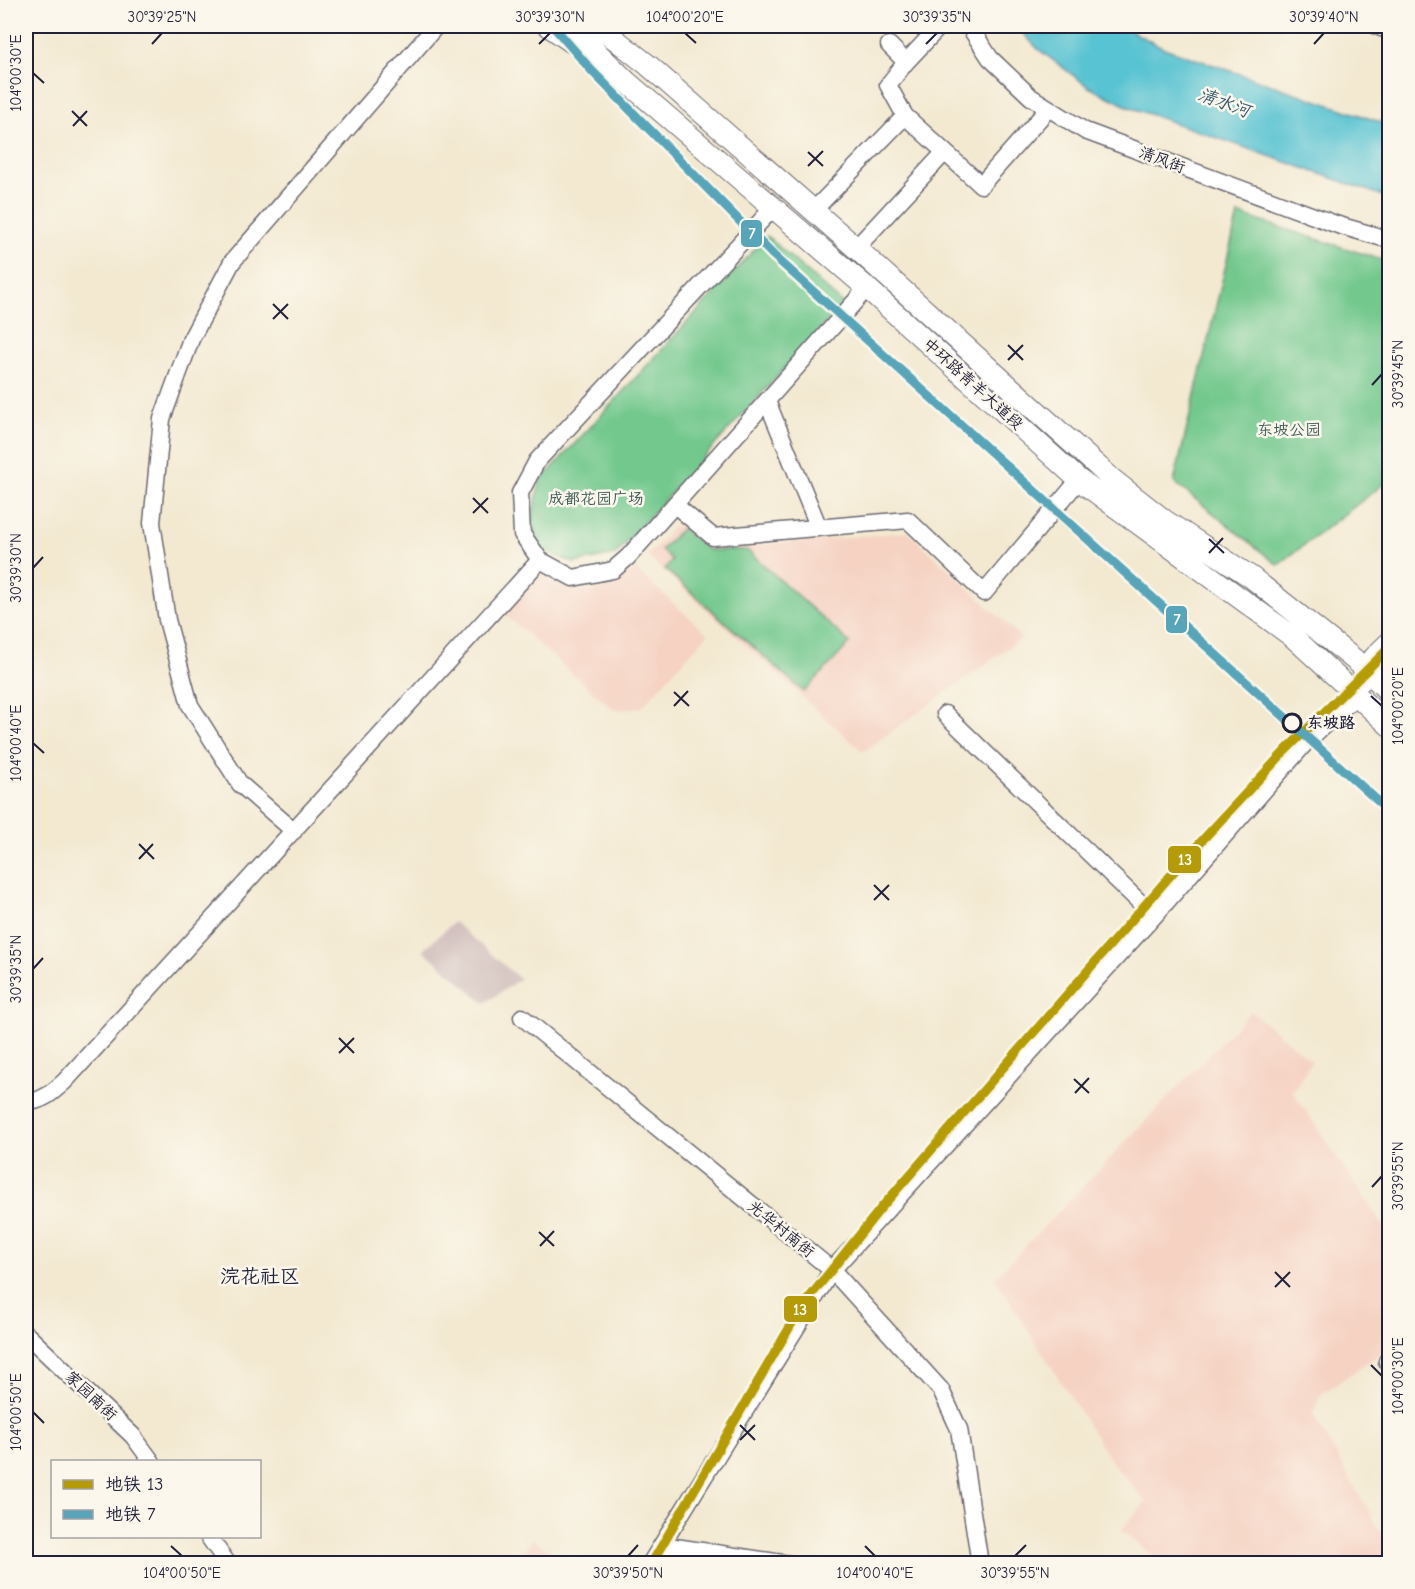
<svg xmlns="http://www.w3.org/2000/svg" width="1415" height="1589" font-family="'Comic Neue','LXGW WenKai TC',sans-serif">
	<rect width="100%" height="100%" fill="#fbf7ec"/>
	<filter id="ink" filterUnits="userSpaceOnUse"><feTurbulence type="fractalNoise" baseFrequency=".0167" numOctaves="2"/><feDisplacementMap in="SourceGraphic" scale="12" xChannelSelector="R" yChannelSelector="G"/><feConvolveMatrix kernelMatrix="1 2 1 2 8 2 1 2 1" color-interpolation-filters="sRGB"/></filter>
	<filter id="wash" filterUnits="userSpaceOnUse"><feTurbulence type="fractalNoise" baseFrequency=".008" numOctaves="4" result="noise"/><feDisplacementMap in="SourceGraphic" scale="24" xChannelSelector="R" yChannelSelector="G"/><feGaussianBlur stdDeviation="1.35" result="paint"/><feColorMatrix in="noise" values="0 0 0 0 0 0 0 0 0 0 0 0 0 0 0 0 0 1.4 0 .05"/><feComposite in="paint" operator="in"/></filter>
	<g filter="url(#wash)">
		<rect width="100%" height="100%" fill="#f3e9d1"/>
		<path fill="#f5d2c2" d="M679,521l33,28 196,-17 114,106 -159,114 -216,-196z
			M635,569l73,65 -67,74 -27,2 -110,-96 39,-43 30,16 19,4 25,-10z
			M1251,1011l61,50 -19,31 96,142v114l-69,47 -7,19 76,133v16h-227l-41,-33 25,-28 -35,-41 -116,-183z
			M532,1539l36,24h-51z"/>
		<path fill="#d1bfbd" d="M454,922l66,57 -35,24 -62,-53z"/>
		<path fill="#72c88d" stroke="#4a7564" stroke-width="1.5" d="M1238,214l151,48v218l-111,85 -104,-83z
			M767,236l76,68 -228,251 -41,8 -33,-14 -10,-25 9,-43z
			M682,528l26,22h39l103,93 -46,49 -139,-123 7,-9 -11,-10z"/>
		<path fill="#58c3d2" stroke="#3d7286" stroke-width="1.5" d="M1016,26h105l43,22 225,77v73l-260,-91 -40,-20 -51,-38z"/>
	</g>
	<g filter="url(#ink)">
		<g fill="none" stroke-linecap="round" stroke-linejoin="round">
			<g stroke="#6b6870" stroke-width="19">
				<path id="minor" d="M940,26l-34,36 -18,23 17,31 76,69 67,-76
					M969,26l21,32 41,39 54,34 253,94 52,15
					M1376,26l14,5
					M889,45l17,17
					M773,208l-236,253 -17,32 2,41 18,26 33,18 40,-8 15,-13 239,-269
					M813,211l92,-95
					M856,248l88,-95
					M767,401l52,127
					M675,505l38,32 195,-17 76,73 95,-113
					M945,714l209,202
					M294,831l-54,-47 -50,-79 -23,-85 -15,-97 10,-104 29,-80 41,-77 204,-236
					M522,1017l310,253 109,120 18,39 21,135
					M26,1102c16,0 27,-10 39,-21l475,-521
					M26,1334l107,102 19,26
					M1387,1361l3,4
					M208,1536l20,28
					M662,1545l127,19
					M650,1564l182,-294 322,-354 154,-176 49,-45"/>
			</g>
			<g stroke="#6b6870" stroke-width="23">
				<path id="major" d="M549,26l31,22
					M570,26l57,56 240,206 212,192 214,157 97,89
					M598,26l50,39 208,183 257,232 51,40 87,57 114,91 25,25
					M1362,680c5,-17 15,-26 28,-38"/>
			</g>
			<use href="#minor" stroke="#fff" stroke-width="16"/>
			<use href="#major" stroke="#fff" stroke-width="21"/>
			<g stroke="#fbf7ec" stroke-width="14">
				<path id="metro-1" d="M651,1564l150,-256 80,-100 303,-348 101,-109 105,-104"/>
			</g>
			<g stroke="#fbf7ec" stroke-width="14">
				<path id="metro-2" d="M553,26l39,45 181,184 617,557"/>
			</g>
			<use href="#metro-1" stroke="#b59c06" stroke-width="9"/>
			<use href="#metro-2" stroke="#58a5b9" stroke-width="9"/>
		</g>
	</g>
	<path fill="none" stroke="#22223b" stroke-width="2" d="M685,33l11,10M152,44l10,-11M539,44l11,-11M926,44l11,-11M1314,44l10,-11M33,73l11,10M72,111l15,15M73,126l14,-15M808,152l15,14M808,166l15,-15M273,304l15,15M273,319l15,-15M1008,345l15,15M1008,360l15,-15M1372,385l10,-11M473,498l15,15M473,513l15,-15M1209,539l15,14M1209,553l14,-15M33,568l10,-11M674,692l15,14M1371,696l11,10M674,706l14,-15M33,743l11,10M139,844l15,15M139,859l14,-15M874,885l15,15M874,900l15,-15M33,969l10,-11M339,1038l15,15M339,1053l15,-15M1074,1079l15,14M1075,1093l14,-15M1372,1187l10,-11M539,1232l15,14M540,1246l14,-15M1275,1272l15,15M1275,1287l15,-15M1371,1365l11,11M33,1412l11,11M740,1425l15,15M740,1440l15,-15M171,1546l11,10M865,1546l10,10M628,1556l10,-11M1015,1556l11,-11"/>
	<circle fill="#fbf7ec" stroke="#22223b" stroke-width="3" cx="1292" cy="723" r="9"/>
	<g text-anchor="middle" dominant-baseline="central" stroke-width="5" stroke-linejoin="round" paint-order="stroke">
		<g font-size="16" fill="#22223b" stroke="#fbf7ec">
			<text transform="translate(1162 160) rotate(20)">清风街</text>
			<text transform="translate(973 384) rotate(42)">中环路青羊大道段</text>
			<text transform="translate(781 1229) rotate(39)">光华村南街</text>
			<text transform="translate(91 1396) rotate(43)">家园南街</text>
		</g>
		<g font-size="16" fill="#3e5c58" stroke="#fbf7ec">
			<text x="1289" y="430">东坡公园</text>
			<text x="596" y="499">成都花园广场</text>
		</g>
		<g font-size="16" font-weight="bold" fill="#22223b" stroke="#fbf7ec" text-anchor="start">
			<text x="1307" y="723">东坡路</text>
		</g>
		<g font-size="18" font-style="italic" fill="#355a70" stroke="#fbf7ec">
			<text transform="translate(1224 103) rotate(20)">清水河</text>
		</g>
		<g font-size="20" fill="#22223b" stroke="#fbf7ec">
			<text x="260" y="1276">浣花社区</text>
		</g>
	</g>
	<g stroke="#fbf7ec" stroke-width="2">
		<rect x="740" y="219" width="23" height="29" rx="6" fill="#58a5b9"/>
		<rect x="1165" y="605" width="23" height="29" rx="6" fill="#58a5b9"/>
		<rect x="1167" y="845" width="35" height="29" rx="6" fill="#b59c06"/>
		<rect x="783" y="1295" width="35" height="28" rx="6" fill="#b59c06"/>
	</g>
	<g font-size="16" text-anchor="middle" font-weight="bold" fill="#fff">
		<text x="752" y="239">7</text>
		<text x="1177" y="625">7</text>
		<text x="1185" y="865">13</text>
		<text x="800" y="1315">13</text>
	</g>
	<rect width="1415" height="1589" fill="none" stroke="#fbf7ec" stroke-width="66"/>
	<rect x="51" y="1460" width="210" height="78" fill="#fbf7ec" stroke="#a4a2a5" stroke-width="1.5"/>
	<rect x="63" y="1480" width="30" height="9" fill="#b59c06" stroke="#a4a2a5" stroke-width="1.5"/>
	<text x="105" y="1490" font-size="18" fill="#22223b">地铁 13</text>
	<rect x="63" y="1510" width="30" height="9" fill="#58a5b9" stroke="#a4a2a5" stroke-width="1.5"/>
	<text x="105" y="1520" font-size="18" fill="#22223b">地铁 7</text>
	<rect x="33" y="33" width="1349" height="1523" fill="none" stroke="#22223b" stroke-width="2"/>
	<g font-size="15" text-anchor="middle" fill="#22223b">
		<text x="162" y="22">30°39'25"N</text>
		<text x="550" y="22">30°39'30"N</text>
		<text x="685" y="22">104°00'20"E</text>
		<text x="937" y="22">30°39'35"N</text>
		<text x="1324" y="22">30°39'40"N</text>
		<text transform="translate(16 73) rotate(-90)" y="5">104°00'30"E</text>
		<text transform="translate(1398 374) rotate(-90)" y="5">30°39'45"N</text>
		<text transform="translate(16 568) rotate(-90)" y="5">30°39'30"N</text>
		<text transform="translate(1398 706) rotate(-90)" y="5">104°00'20"E</text>
		<text transform="translate(16 743) rotate(-90)" y="5">104°00'40"E</text>
		<text transform="translate(16 969) rotate(-90)" y="5">30°39'35"N</text>
		<text transform="translate(1398 1176) rotate(-90)" y="5">30°39'55"N</text>
		<text transform="translate(1398 1376) rotate(-90)" y="5">104°00'30"E</text>
		<text transform="translate(16 1412) rotate(-90)" y="5">104°00'50"E</text>
		<text x="182" y="1578">104°00'50"E</text>
		<text x="628" y="1578">30°39'50"N</text>
		<text x="875" y="1578">104°00'40"E</text>
		<text x="1015" y="1578">30°39'55"N</text>
	</g>
</svg>
